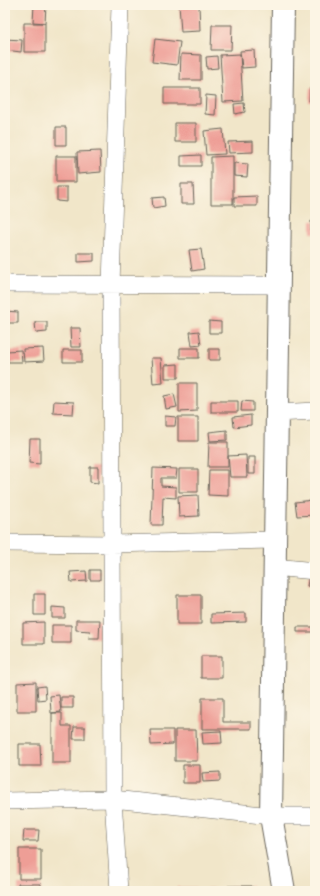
<svg xmlns="http://www.w3.org/2000/svg" width="320" height="896" font-family="'Sorts Mill Goudy',serif">
	<rect width="100%" height="100%" fill="#fcf5e5"/>
	<filter id="ink" filterUnits="userSpaceOnUse"><feTurbulence type="fractalNoise" baseFrequency=".025" numOctaves="2"/><feDisplacementMap in="SourceGraphic" scale="8" xChannelSelector="R" yChannelSelector="G"/><feConvolveMatrix kernelMatrix="1 2 1 2 8 2 1 2 1" color-interpolation-filters="sRGB"/></filter>
	<filter id="wash" filterUnits="userSpaceOnUse"><feTurbulence type="fractalNoise" baseFrequency=".012" numOctaves="4" result="noise"/><feDisplacementMap in="SourceGraphic" scale="16" xChannelSelector="R" yChannelSelector="G"/><feGaussianBlur stdDeviation="0.9" result="paint"/><feColorMatrix in="noise" values="0 0 0 0 0 0 0 0 0 0 0 0 0 0 0 0 0 1.4 0 .05"/><feComposite in="paint" operator="in"/></filter>
	<g filter="url(#wash)">
		<rect width="100%" height="100%" fill="#f1e6c9"/>
		<g id="blocks">
			<path fill="#ee9e96" d="M34,5h12l-1,18 -12,-1z
				M179,5h20l1,26 -19,1z
				M24,23h21v29h-21z
				M212,25h20l-1,25h-20z
				M5,39l17,1 -1,12 -16,-2z
				M155,39l25,3 -3,23 -25,-3z
				M254,50l1,17 -13,1 -2,-17z
				M181,54l20,1v25h-21z
				M240,54l3,47 -20,1 -3,-47z
				M217,56l1,12 -11,1 -1,-12z
				M164,88h36v16h-36z
				M310,88h5v14h-6z
				M206,95l10,1 -1,19 -10,-1z
				M244,103l1,9 -10,2 -1,-10z
				M175,123h21v19h-21z
				M56,127h10v18h-10z
				M223,129l2,25 -19,1 -2,-24z
				M253,141v11l-24,1 -1,-11z
				M100,151l1,21 -23,2 -1,-22z
				M201,155v11h-20v-10z
				M56,156h20v26h-20z
				M233,156v48h-22v-47z
				M234,163l14,1 -1,13 -13,-1z
				M181,184h12l1,20h-13z
				M57,187h10v15l-10,-1z
				M257,196v10h-23v-9z
				M164,197l1,9 -12,2 -1,-10z
				M311,221h4v12h-4z
				M201,249l3,20 -12,2 -3,-21z
				M78,253h16v8l-16,1z
				M5,311l13,1v11h-13z
				M209,321l12,1v11h-12z
				M35,322h12v10l-11,1z
				M70,328h10l1,19h-10z
				M199,331l2,14 -9,1 -2,-14z
				M43,348l1,13 -20,1 -1,-13z
				M180,348h19v10h-19z
				M209,349h11v11h-11z
				M21,350l1,12h-14l-1,-11z
				M63,350h19v12h-19z
				M151,358h10l2,25 -10,1z
				M178,364v14h-13v-13z
				M179,383h18v28l-18,1z
				M174,394l3,13 -11,2 -2,-13z
				M54,401l20,1 -1,12 -20,-1z
				M211,401h27v11h-27z
				M242,401l11,1v9h-12z
				M251,415v10l-17,2 -1,-10z
				M165,416l11,1 -1,9h-10z
				M178,417h20v24h-20z
				M227,430v10l-17,1 -1,-9z
				M30,439h10v25l-11,-1z
				M209,442h19v25h-20z
				M246,455l1,22h-17l-2,-21z
				M248,457h7v17h-7z
				M90,467h8v16l-8,-1z
				M153,468l24,1 -1,9h-15v8l15,1v11l-13,-1 -1,28h-11z
				M179,469h19v23h-19z
				M209,470h19v26l-20,-1z
				M198,495l1,21 -20,1 -1,-21z
				M314,500l1,15 -18,1 -2,-14z
				M90,570h10v10h-10z
				M86,571l1,10 -16,1 -1,-10z
				M309,576l6,1v10l-8,-1z
				M34,594h11v21h-11z
				M177,595h24v29h-24z
				M52,607l13,1v10h-13z
				M246,613v9l-35,1v-9z
				M76,620h24l-1,18h-10l1,-7 -14,-1z
				M44,622v22h-21v-21z
				M52,625h19v18h-19z
				M297,627h18v5h-18z
				M201,656h21v22h-21z
				M36,682v29h-19v-28z
				M45,686l1,13 -8,1 -1,-13z
				M59,695l2,17 -10,1 -1,-17z
				M61,697h12v11h-12z
				M202,698h21v24h28v7h-49z
				M52,713h10v13h9v37h-19z
				M74,727h11v12h-12z
				M150,730h23v14l-22,1z
				M175,730h21l1,31h-22z
				M221,731l1,12 -19,1 -1,-12z
				M19,744h21l1,22h-22z
				M183,765h17v18h-17z
				M220,772v9l-17,1 -1,-9z
				M24,830h15l-1,11h-15z
				M19,849h22v30h-22z
				M18,884h23v7h-23z
				M228,886h24v5h-24z
				M177,887h19v4h-19z
				M206,888h12v3h-12z"/>
		</g>
	</g>
	<g filter="url(#ink)">
		<use href="#blocks" fill-opacity="0" stroke="#676359" stroke-width="1"/>
		<g fill="none" stroke-linecap="round" stroke-linejoin="round">
			<g stroke="#676359" stroke-width="18">
				<path id="minor" d="M5,284l274,1
					M277,413l38,-2
					M5,543l107,1 162,-4
					M274,567l41,4
					M5,801l108,-2 158,17h44
					M119,891l-6,-92 -2,-514 9,-280"/>
			</g>
			<g stroke="#676359" stroke-width="24">
				<path id="tertiary" d="M283,5l-12,811 13,75"/>
			</g>
			<use href="#minor" stroke="#fff" stroke-width="17"/>
			<use href="#tertiary" stroke="#fff" stroke-width="22"/>
		</g>
	</g>
	<rect width="320" height="896" fill="none" stroke="#fcf5e5" stroke-width="20"/>
</svg>
